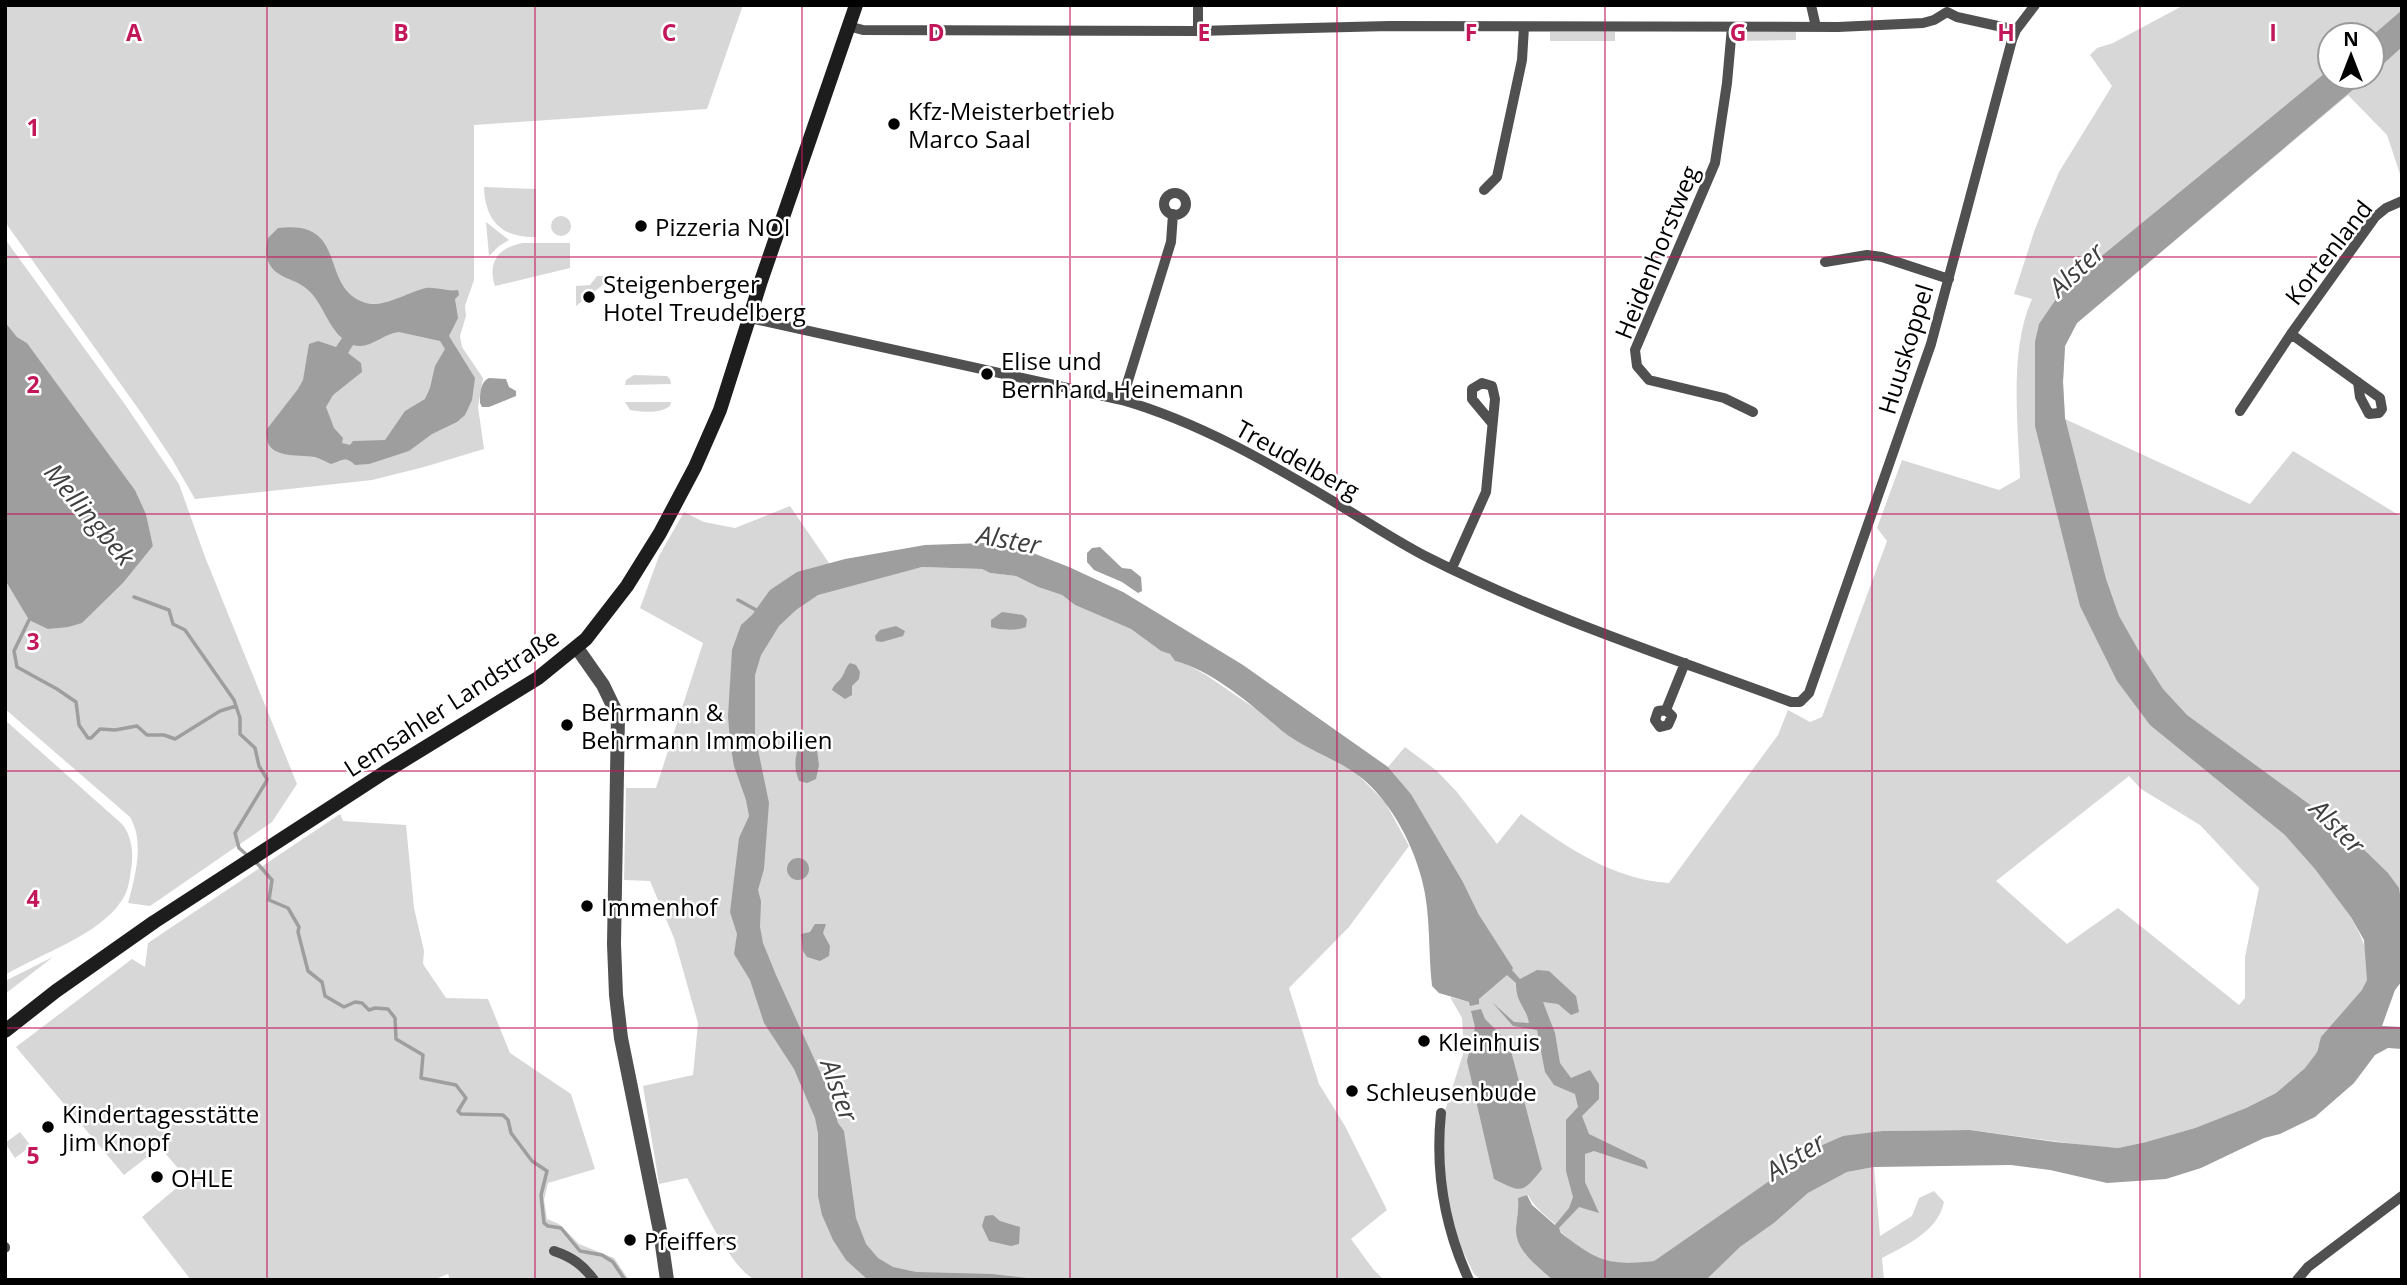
<svg xmlns="http://www.w3.org/2000/svg" width="2407" height="1285" font-family="'Open Sans',sans-serif">
	<rect width="100%" height="100%" fill="#fff"/>
	<path fill="#d7d7d7" fill-rule="evenodd" d="M5,5h738l-36,104 -233,16v155l-9,26 1,10 -6,20 2,11 21,31 -5,29 6,42 -60,18 -52,13 -177,19 -23,-40 -30,-45 -137,-192z
		M2184,5h218v175l-15,-45 -39,-40 -271,228 -12,23 -2,36 2,37 185,85 43,-53 109,66v384l-51,16c10,18 22,42 16,63 -5,18 -36,50 -49,66l-1,6 -12,16 -29,25 -30,15 -51,20 -49,14 -28,6 -28,-2 -120,-16 -88,1 -64,16 -164,114c-39,4 -60,3 -90,-26 -3,-2 -4,-6 -7,-9 -10,-10 -22,-17 -29,-31l-10,3c1,13 -2,22 -2,33 0,20 23,37 37,49h-72l-7,-6 -20,-41 -10,-55 -1,-61 21,-66 -2,-33 -12,-21 19,5 10,-87 -16,-33 -52,-88 -23,-27 17,-20 32,24 20,21 40,52 24,-30c45,33 91,65 148,69l109,-148 10,-25 22,12 12,-5 65,-176 -10,-13 25,-68 97,30 21,-12c-2,-56 -11,-128 12,-179l-18,-5 21,-65 24,-57 53,-86 -22,-31 7,-7 16,-5zM2330,35h42v42h-42zM2129,776l12,13 59,36 59,63 -14,69v41l-6,7 -121,-97 -51,36 -71,-63z
		M1796,31v9l-60,1 9,-9z
		M1550,32h65v9h-65z
		M484,187l52,2v48c-34,1 -51,-16 -52,-50z
		M551 226a10 10 0 1 1 20 0a10 10 0 1 1-20 0Z
		M486,222l23,18 -10,6 -10,10z
		M5,239l119,164 55,81 26,73 92,227 -25,38 -122,84 -22,-3c7,-26 17,-61 2,-86l-125,-108v-129l24,40 53,3 41,-40 30,-37 -7,-32 -11,-24 -108,-147 -10,-6 -12,-15z
		M523,243h47v25l-75,18c-8,-24 4,-39 28,-43z
		M597,276h17l-38,30v-20l14,-1z
		M634,375l33,1 3,3 1,5 -46,1 1,-5z
		M625,402h46l-1,4c-10,8 -27,6 -40,4z
		M790,506l39,57 79,7 14,-3 60,2 8,4 26,3 22,11 24,8 13,10 56,24 30,22 9,3 5,7 11,3 20,11 60,41 17,15 72,41 30,30 24,44 -60,81 -60,61 30,96 26,42 42,84 -36,29 22,30 11,11h-629c-25,-13 -54,-76 -68,-102l-28,6 -16,-98 50,-11 5,-52 -24,-85 -24,-57 -26,-1 2,-92h30l47,-145 -63,-35 19,-52 25,-44 20,10 31,6z
		M5,720l117,104c10,12 12,31 9,45 -1,10 -3,23 -9,31 -22,35 -82,54 -117,75z
		M340,814l3,7 63,4 8,83 10,43 -1,13 23,34 42,1 22,54 61,41 24,75 -47,14 -4,17 3,19 12,5 20,20 35,14 15,22h-179l-2,-6 -15,6h-242l-49,-63 45,-38 -27,-32 -36,28 -108,-128 116,-88 13,8 3,-24z
		M53,957l-48,37v-13z
		M20,1132l11,14 -16,12 -10,-15z
		M1874,1167l6,69 32,-20 7,-18 15,-7 10,11c-6,29 -37,43 -62,56l2,22 -177,-1 33,-32 34,-24 34,-30 39,-21z"/>
	<path fill="#9e9e9e" fill-rule="evenodd" d="M2402,10v37l-30,27v-38z
		M2330,69v8h38l-291,246 -12,23 -2,36 2,36 41,161 13,37 21,37 23,36 24,26 141,103 27,23 33,32 11,15 2,13 1,80 -7,9 -13,36 20,1v22l-14,-1 -13,7 -21,28 -39,34 -35,17 -16,4 -63,30 -35,11 -59,4 -57,-13 -39,-5 -137,2 -27,5 -39,21 -34,30 -34,24 -34,33h-153c-14,-12 -37,-29 -37,-49 0,-11 3,-19 2,-33l9,-3 5,10 23,20 14,-17 4,-11 -7,-26v-51l12,-13 -3,-13 -21,-9 -9,-13 -8,-42 -24,-4 -21,-24 22,20 15,1c-3,-17 -13,-19 -13,-40l-9,-8 -28,24v5l-9,2 -1,-4 -30,-9 -7,-7c-4,-35 -1,-72 -10,-106 -10,-39 -34,-84 -67,-107 -23,-16 -52,-25 -74,-43 -28,-24 -69,-60 -106,-69l-5,-7 -9,-3 -30,-22 -56,-24 -13,-10 -24,-8 -22,-11 -26,-3 -8,-4 -60,-2 -104,28 -22,15 -17,16 -18,29 -6,20v60l14,68 -5,66 -6,21 3,11 -1,26 3,16 13,32 56,123 6,25 6,8 12,87 10,26 12,14 15,9 23,5 76,2 52,6h-176l-22,-20 -13,-20 -11,-25 -4,-19v-63l-3,-15 -21,-49 -30,-46 -14,-43 -16,-26 3,-20 -7,-22 9,-74 10,-22 -3,-16 -12,-34 -4,-24 -2,-26 4,-66 9,-25 11,-10 18,-25 27,-18 48,-13 80,-14 59,-2 31,3 54,21 54,25 120,73 145,102 23,27 52,88 16,33 34,53 -1,2 8,9 17,-9 12,1 27,25 3,16 -8,3 -13,-11 -15,-2 12,31 5,30 11,15 19,-8 9,14v15l-17,17 7,18 56,27 3,8 -54,-18 -9,3v28l14,31 -20,-6 -20,21 2,5c36,28 47,33 93,28l164,-114 25,-11 39,-5 88,-1 85,12 63,6 28,-6 49,-14 51,-20 30,-15 29,-25 12,-16 4,-15 41,-47 5,-10 -3,-40 -13,-23 -36,-48 -30,-34 -135,-110 -33,-44 -37,-75 -45,-180v-84l4,-18 26,-38z
		M278,228c71,-9 41,58 85,74 19,8 44,-10 63,-14 11,-1 22,4 32,2l1,5 -4,4 3,19 -9,18 26,42 -3,22 -7,15 -8,7 -25,12 -23,17 -40,13 -14,1c-10,-10 -13,-4 -24,-1 -6,-3 -10,-5 -16,-7 -19,-3 -53,3 -48,-28l31,-40 5,-9 6,-36 9,-3 18,6 6,-9c-15,-13 -19,-35 -35,-49 -11,-10 -30,-11 -37,-24 -5,-9 -4,-18 -2,-27zM399,332l41,9 5,8 -10,17 -5,22 -5,11 -20,12 -20,29 -32,1 -3,4 -8,-2 1,-5 -9,-10 -8,-21 7,-12 29,-23 -1,-9 -13,-10 5,-8c18,5 28,-11 46,-13z
		M5,322l12,15 10,6 108,147 11,24 7,32 -30,37 -41,40 -14,4 -20,2 -19,-9 -24,-40z
		M489,378l17,1 3,8 7,4v5l-27,11h-7l-2,-4c0,-9 0,-21 9,-25z
		M1100,547l22,21 9,1 10,8 1,14 -4,2 -16,-11 -28,-12 -7,-8v-9l5,-5z
		M1002,612l21,3 4,4 -1,8c-8,4 -27,3 -35,0v-7z
		M896,626l9,5 -2,5 -21,6 -6,-1 -1,-5 5,-6z
		M850,663l6,2 4,7 -1,7 -7,7v9l-7,4 -13,-9c2,-7 8,-8 11,-15 3,-5 2,-7 7,-12z
		M809,739l7,4 3,22 -3,14 -9,4 -8,-2c-6,-14 -4,-27 2,-40z
		M787 869a11 11 0 1 1 22 0a11 11 0 1 1-22 0Z
		M815,924h11l-3,9 7,13 -1,10 -9,5 -13,-4 -4,-6 -2,-17 9,-2z
		M1481,1009l4,10 19,19 2,13h5l31,118c-20,25 -20,24 -48,10l-27,-118 8,-34 -4,-16z
		M993,1215l7,6 20,6 -1,17 -8,2 -22,-5 -7,-15 3,-10z"/>
	<g fill="none" stroke-linecap="round" stroke-linejoin="round">
		<path stroke="#9e9e9e" stroke-width="3.5" d="M134,597l35,13 4,14 12,6 49,70 6,18v16l15,14 4,18 8,13 -1,3 -31,51 4,15 8,7
			M738,600l20,11
			M29,620l-15,31 3,16 40,22 19,13 3,23 9,13h3l9,-9 15,1 22,-4 10,9h17l11,4 45,-28 16,-5
			M256,862l16,18 -3,20 19,8 11,19 -1,5 10,39 14,11 3,14 19,11 11,-5 7,1 7,7 6,-2 13,1 7,9 1,21 27,16 -2,23 35,7 10,13 -8,13 3,3 42,1 5,5 3,13 21,28 15,10 -6,24 3,28 4,3 13,2 19,23 22,4 11,7 12,18"/>
		<path stroke="#505050" stroke-width="10" d="M1198,5v26
			M1811,5l5,22
			M848,26l15,4 335,1 191,-5 449,1 85,-4 11,-3 13,-8 10,5 59,13
			M1732,27l-5,56 -12,80 -80,187 2,16 12,14 75,18 29,14
			M1484,190l13,-13 25,-117 2,-33
			M1164 204a11 11 0 1 1 22 0a11 11 0 1 1-22 0Z
			M1825,262l42,-7 15,2 67,22
			M750,318l372,82c76,22 146,62 214,103 30,18 60,38 91,54 116,59 242,100 364,145h9l9,-9 122,-349 81,-304 4,-10 19,-25
			M2291,334l89,64 2,11 -3,4 -10,1 -9,-17 -2,-15
			M1122,400l49,-158 2,-28
			M2240,411l51,-77 84,-117 11,-9 16,-7
			M1452,568l34,-76 9,-93 -3,-13 -10,-3 -10,6v10l20,24
			M1666,710l6,6 -4,9 -8,2 -5,-7 3,-9 8,-1 19,-47
			M1441,1113c-6,59 3,113 28,167
			M5,1247v1
			M554,1251c18,6 29,14 40,29
			M2297,1280l11,-13 94,-71"/>
		<path stroke="#505050" stroke-width="14" d="M577,648l26,37 15,31 -4,228 2,51 5,43 39,193 7,49"/>
		<path stroke="#1d1d1d" stroke-width="14" d="M5,1031l51,-40 98,-69 231,-150 153,-94 48,-39 41,-53 33,-53 35,-66 25,-57 41,-129 95,-276"/>
	</g>
	<path fill="none" stroke="#c2185b" stroke-width="2" stroke-opacity="0.55" d="M267,5v1275M535,5v1275M802,5v1275M1070,5v1275M1337,5v1275M1605,5v1275M1872,5v1275M2140,5v1275M5,257h2397M5,514h2397M5,771h2397M5,1028h2397"/>
	<g fill="#000" stroke="#fff" stroke-width="2.5">
		<circle cx="894" cy="124" r="7"/>
		<circle cx="641" cy="226" r="7"/>
		<circle cx="589" cy="297" r="7"/>
		<circle cx="987" cy="374" r="7"/>
		<circle cx="567" cy="725" r="7"/>
		<circle cx="587" cy="906" r="7"/>
		<circle cx="1424" cy="1041" r="7"/>
		<circle cx="1352" cy="1091" r="7"/>
		<circle cx="48" cy="1127" r="7"/>
		<circle cx="157" cy="1177" r="7"/>
		<circle cx="630" cy="1240" r="7"/>
	</g>
	<g text-anchor="middle" dominant-baseline="central" stroke-width="5" stroke-linejoin="round" paint-order="stroke">
		<g font-size="24" fill="#000" stroke="#fff" text-anchor="start">
			<text x="908" y="110">Kfz-Meisterbetrieb<tspan x="908" dy="28">Marco Saal</tspan></text>
			<text x="655" y="226">Pizzeria NOI</text>
			<text x="603" y="283">Steigenberger<tspan x="603" dy="28">Hotel Treudelberg</tspan></text>
			<text x="1001" y="360">Elise und<tspan x="1001" dy="28">Bernhard Heinemann</tspan></text>
			<text x="581" y="711">Behrmann &amp;<tspan x="581" dy="28">Behrmann Immobilien</tspan></text>
			<text x="601" y="906">Immenhof</text>
			<text x="1438" y="1041">Kleinhuis</text>
			<text x="1366" y="1091">Schleusenbude</text>
			<text x="62" y="1113">Kindertagesstätte<tspan x="62" dy="28">Jim Knopf</tspan></text>
			<text x="171" y="1177">OHLE</text>
			<text x="644" y="1240">Pfeiffers</text>
		</g>
		<g font-size="24" fill="#000" stroke="#fff">
			<text transform="translate(1656 252) rotate(-68)">Heidenhorstweg</text>
			<text transform="translate(2328 252) rotate(-52)">Kortenland</text>
			<text transform="translate(1905 349) rotate(-73)">Huuskoppel</text>
			<text transform="translate(1298 459) rotate(29)">Treudelberg</text>
			<text transform="translate(451 702) rotate(-33)">Lemsahler Landstraße</text>
		</g>
		<g font-size="26" font-style="italic" fill="#3f3f3f" stroke="#fff">
			<text transform="translate(2076 269) rotate(-43)">Alster</text>
			<text transform="translate(90 514) rotate(50)">Mellingbek</text>
			<text transform="translate(1009 539) rotate(10)">Alster</text>
			<text transform="translate(2338 826) rotate(45)">Alster</text>
			<text transform="translate(840 1090) rotate(71)">Alster</text>
			<text transform="translate(1795 1156) rotate(-32)">Alster</text>
		</g>
	</g>
	<g font-size="23" text-anchor="middle" font-weight="bold" fill="#c2185b" stroke="#fff" stroke-width="5" stroke-linejoin="round" paint-order="stroke">
		<text x="134" y="41">A</text>
		<text x="401" y="41">B</text>
		<text x="669" y="41">C</text>
		<text x="936" y="41">D</text>
		<text x="1204" y="41">E</text>
		<text x="1471" y="41">F</text>
		<text x="1738" y="41">G</text>
		<text x="2006" y="41">H</text>
		<text x="2273" y="41">I</text>
		<text x="33" y="136">1</text>
		<text x="33" y="393">2</text>
		<text x="33" y="650">3</text>
		<text x="33" y="907">4</text>
		<text x="33" y="1164">5</text>
	</g>
	<rect width="2407" height="1285" fill="none" stroke="#000000" stroke-width="14"/>
	<g transform="translate(2351 56)"><circle r="33" fill="#ffffff" stroke="#999999" stroke-width="2"/>
	<path d="M0-5L12 26L0 18L-12 26Z" fill="#000000"/>
	<text y="-10" font-size="19" font-weight="bold" text-anchor="middle" fill="#000000">N</text>
	</g>
</svg>
